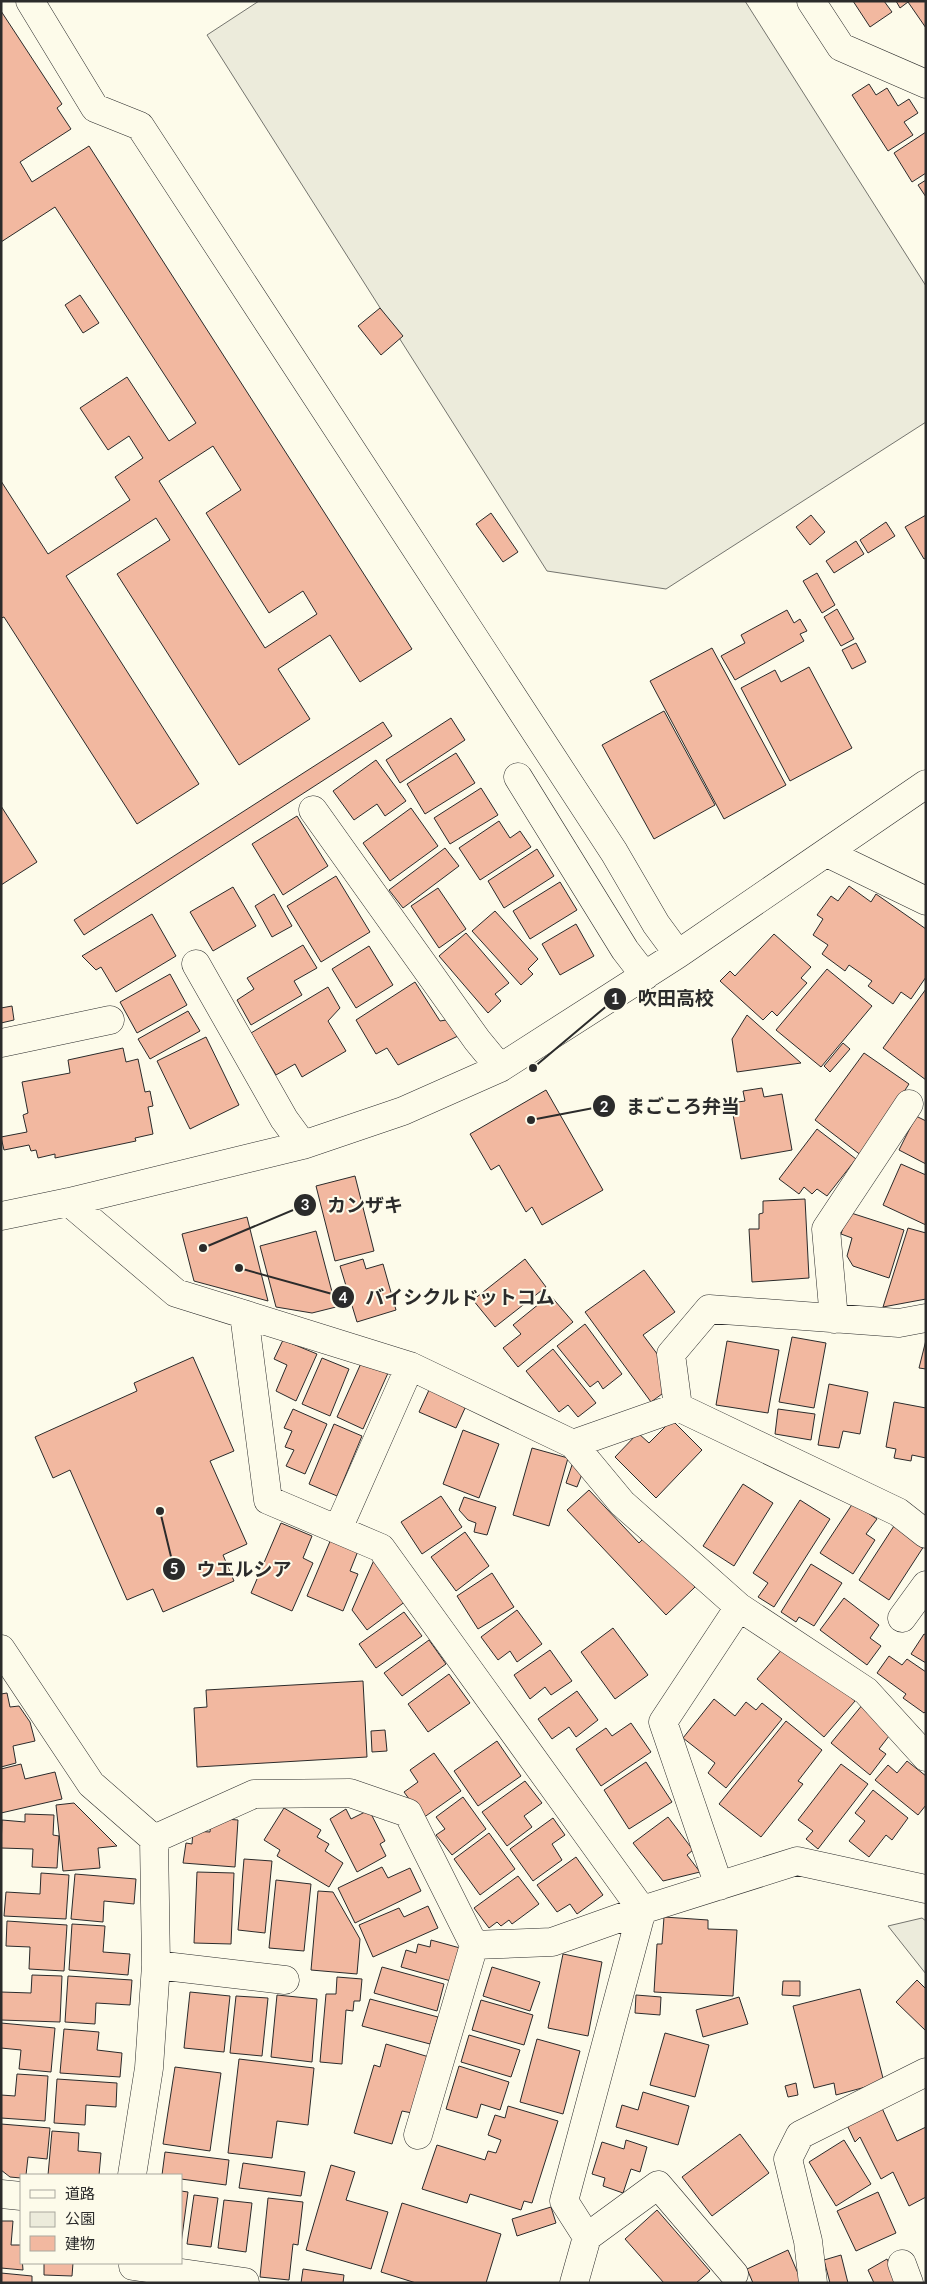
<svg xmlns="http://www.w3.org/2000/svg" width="927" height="2284" font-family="Lato,'Noto Sans JP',sans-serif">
	<rect width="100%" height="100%" fill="#fdfbea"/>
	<path fill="#ecebdb" stroke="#74746e" d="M259,1h486l181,285v136l-260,167 -119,-18 -340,-536z
		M922,1918l4,3v53l-38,-48z"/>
	<path fill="#f2b8a0" stroke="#2b2b2b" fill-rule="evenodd" d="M853,1h31l8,11 -22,15z
		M896,1h30v27l-18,-26 -8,6z
		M1,11l61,93 -5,4 14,21 -51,33 12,20 57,-36 323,503 -52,33 -30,-47 -52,34 32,50 -71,46 -122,-191 53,-34 -14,-22 -90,58 133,208 -62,40 -133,-207 -3,1v-137l47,73 82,-54 -15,-23 28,-19 -14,-22 -21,14 -28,-42 47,-31 42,64 27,-18 -141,-216 -54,35zM213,446l28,44 -35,23 63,100 34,-22 14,23 -52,34 -106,-167z
		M869,84l7,11 11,-7 11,18 11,-7 9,14 -14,9 9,13 -25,16 -36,-56z
		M926,132v41l-14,9 -18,-29z
		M926,180v17l-8,-12z
		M80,295l19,28 -16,10 -18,-28z
		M380,308l23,28 -22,19 -23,-29z
		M491,513l27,39 -15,10 -27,-38z
		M811,515l14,17 -15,13 -14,-18z
		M926,515v43l-2,1 -19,-32z
		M886,522l9,14 -27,17 -8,-13z
		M856,541l8,13 -30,19 -8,-12z
		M817,573l18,32 -13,8 -19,-32z
		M837,609l17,30 -13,7 -17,-29z
		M787,610l7,13 6,-4 7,12 -7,3 4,7 -69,39 -14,-24 24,-13 -4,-8z
		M856,643l10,19 -14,7 -10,-19z
		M712,648l74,137 -62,34 -74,-138z
		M809,667l43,81 -62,33 -49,-93 34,-18 6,12z
		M664,711l51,94 -61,34 -52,-94z
		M451,718l14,22 -65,43 -14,-23z
		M383,722l9,14 -308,199 -10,-15z
		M456,753l19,30 -50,31 -18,-30z
		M376,760l30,41 -21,15 -8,-12 -23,16 -21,-29z
		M481,788l17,27 -48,29 -16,-26z
		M1,806l36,56 -36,23z
		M411,808l27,38 -48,35 -27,-38z
		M297,816l31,50 -45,29 -31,-51z
		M499,821l11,17 10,-7 11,16 -51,33 -21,-32z
		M445,848l14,18 -56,42 -14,-18z
		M537,849l17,27 -50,32 -16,-27z
		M336,876l34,56 -49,30 -34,-56z
		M560,882l17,28 -47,29 -17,-28z
		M849,886l22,16 5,-8 50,35v48l-15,22 -10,-7 -8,12 -25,-18 4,-5 -23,-16 -4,6 -23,-17 6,-9 -15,-10 10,-16 -6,-4 14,-19 7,5z
		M233,887l23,39 -43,25 -23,-39z
		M438,888l28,41 -27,19 -28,-42z
		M274,894l18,32 -20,11 -17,-31z
		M495,911l43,48 -10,10 5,5 -12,11 -49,-54z
		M152,914l24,42 -60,36 -15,-25 -5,3 -14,-14z
		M576,924l18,32 -34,19 -18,-31z
		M466,933l43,50 -14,11 6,7 -13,12 -49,-57z
		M774,934l37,33 -10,11 6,5 -30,33 -5,-5 -9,9 -43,-39 10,-10 5,5z
		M303,945l14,23 -23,13 8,14 -51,30 -14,-25 17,-11 -7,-11z
		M369,946l24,39 -37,23 -24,-39z
		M827,969l45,37 -51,61 -45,-37z
		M170,974l17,31 -50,28 -17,-31z
		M415,982l25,39 6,-1 12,16 -60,29 -11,-17 -11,6 -20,-34z
		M328,987l12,21 -12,13 18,30 -44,26 -7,-13 -19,11 -25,-42z
		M926,989v91l-43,-32z
		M12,1006l2,14 -13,3v-15z
		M188,1011l12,20 -50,28 -12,-20z
		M747,1015l54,48 -64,9 -5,-33z
		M206,1037l33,68 -49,24 -33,-68z
		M843,1043l7,6 -20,23 -6,-6z
		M123,1048l3,14 12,-3 7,33 5,-1 3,15 -5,1 5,27 -18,4 1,3 -81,17v-4l-17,4 -2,-8 -5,1 -2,-6 -25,5 -3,-13 26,-5 -4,-17 5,-2 -6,-31 48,-9 -2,-13z
		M864,1053l45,31 -47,72 -47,-36z
		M762,1088l2,9 18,-3 10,56 -51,9 -10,-56 14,-2 -2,-10z
		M546,1090l57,100 -61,35 -10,-18 -6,5 -27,-47 -8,5 -21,-36z
		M916,1116l10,5v43l-27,-14z
		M817,1129l39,30 -29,37 -10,-7 -5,5 -8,-7 -5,7 -20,-15z
		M901,1164l25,11v50l-43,-20z
		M355,1176l19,75 -39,10 -19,-75z
		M805,1199l4,79 -57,4 -3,-53h10v-15l4,-1v-12z
		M848,1212l56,18 -15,48 -36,-12 -6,-10 5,-18 -11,-4z
		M247,1217l21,84 -74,-20 -12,-47z
		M908,1228l18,5v66l-43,8z
		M316,1231l20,76 -24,6 -36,-6 -16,-61z
		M363,1259l3,10 17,-5 13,46 -39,12 -17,-56z
		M525,1259l21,28 -51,40 -22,-27z
		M644,1270l31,42 -32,23 15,20 8,36 -15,11 -66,-90z
		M550,1295l23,27 -55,45 -15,-19 18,-14 -8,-9z
		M585,1324l37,50 -19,15 -5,-8 -8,6 -33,-41z
		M792,1337l34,6 -12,65 -35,-6z
		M283,1340l34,14 -21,47 -20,-10 11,-26 -13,-6z
		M926,1340v29l-7,-1z
		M727,1341l52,9 -11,63 -52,-8z
		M553,1349l43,54 -18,14 -10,-12 -9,7 -33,-41z
		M193,1357l41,94 -24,10 37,83 -24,11 11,26 -71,31 -10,-23 -26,11 -57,-130 -17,8 -18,-41 102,-46 -3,-8z
		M322,1358l27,11 -19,47 -28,-12z
		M362,1361l26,12 -25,56 -26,-12z
		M829,1384l39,8 -8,42 -17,-3 -4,17 -21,-3z
		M429,1390l37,16 -10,22 -37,-16z
		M894,1402l32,6v50l-14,-3 -1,6 -17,-3 2,-9 -10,-2z
		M293,1409l34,15 -22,50 -19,-8 8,-16 -9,-3 7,-16 -8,-3z
		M778,1409l37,5 -4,26 -36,-6z
		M672,1420l30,30 -46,48 -41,-41 23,-24 11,10z
		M334,1424l28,12 -25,60 -28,-12z
		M463,1430l36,14 -20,54 -36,-14z
		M532,1448l36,10 -19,68 -36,-11z
		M572,1465l12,4 -7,18 -11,-4z
		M743,1484l30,19 -39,63 -31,-20z
		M589,1490l50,53 7,-7 49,51 -29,28 -99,-105z
		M441,1496l21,31 -40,27 -21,-32z
		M464,1497l32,10 -9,28 -13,-3 2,-9 -8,-3 -9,-10z
		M800,1500l30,19 -56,88 -16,-10 10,-14 -15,-10z
		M853,1503l24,16 -11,15 9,6 -22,34 -33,-21z
		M281,1523l31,13 -9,22 10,5 -21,48 -41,-18z
		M894,1526l30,20 -35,54 -30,-20z
		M465,1532l24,34 -33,25 -25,-34z
		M331,1539l27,12 -8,20 8,3 -15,37 -36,-15z
		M374,1560l32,41 -39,29 -15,-20z
		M811,1564l31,19 -28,43 -15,-9 -3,5 -15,-10z
		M492,1573l22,34 -36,22 -21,-33z
		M844,1598l35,27 -9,13 11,8 -14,19 -47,-35z
		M517,1610l25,34 -25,18 -7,-11 -12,9 -17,-23z
		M404,1612l18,24 -46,32 -17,-24z
		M613,1628l35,47 -33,24 -34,-47z
		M924,1634l2,1v28l-15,-9z
		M429,1640l17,24 -44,32 -18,-23z
		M783,1648l24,20 5,-5 43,38 -31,36 -67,-58z
		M550,1650l22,31 -21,14 -6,-8 -15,12 -16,-24z
		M889,1656l13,9 5,-6 19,13v39l-2,2 -21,-15 3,-4 -29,-21z
		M449,1674l21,29 -42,29 -20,-28z
		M363,1681l4,76 -170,10 -3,-59 13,-1 -1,-17z
		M577,1691l21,29 -22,17 -7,-10 -17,12 -14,-20z
		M7,1693l3,14 9,-1 11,16 5,19 -22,5 3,17 -15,4v-73z
		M714,1699l21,17 11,-14 10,8 6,-7 20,16 -56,69 -18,-15 7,-10 -32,-25z
		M863,1704l25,19 -5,8 6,5 -10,13 7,5 -16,21 -39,-32z
		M786,1721l36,29 -24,31 5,3 -42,53 -42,-33z
		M631,1723l20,29 -50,34 -25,-37 30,-21 6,8z
		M385,1730l2,21 -15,1 -1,-21z
		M497,1741l24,35 -43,30 -24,-35z
		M434,1753l27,38 -38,27 -19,-26 14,-10 -8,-12z
		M907,1761l19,15v29l-8,10 -43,-35 13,-15 9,8z
		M646,1762l26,40 -43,27 -25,-39z
		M21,1764l4,15 30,-7 7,27 -61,14v-44z
		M841,1764l27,20 -50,65 -12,-10 7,-8 -15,-11z
		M525,1781l17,22 -18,13 8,11 -25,19 -25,-34z
		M873,1790l35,28 -16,22 -6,-5 -17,22 -20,-16 16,-20 -10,-8z
		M463,1797l23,32 -34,26 -16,-20 9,-6 -9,-12z
		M74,1803l43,43 -19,2 2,20 -37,3 -7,-66z
		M284,1808l37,22 -4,7 12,7 -4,7 18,12 -14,24 -52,-31 3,-6 -16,-10z
		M346,1809l5,10 18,-9 16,31 -5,3 6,12 -29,16 -27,-53z
		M25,1814l29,1 -1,20 6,1 -2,32 -25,-1 1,-18 -32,-1 1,-28 23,2z
		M668,1817l25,33 -6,5 13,17 -37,9 -30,-38z
		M211,1818l27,2 -3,47 -52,-4 3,-20 6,1 1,-13 17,1z
		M553,1818l12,17 -13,9 10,16 -29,21 -23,-32z
		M489,1833l26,36 -35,26 -26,-36z
		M576,1857l27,38 -26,19 -7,-10 -13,8 -20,-27z
		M244,1859l28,2 -7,72 -27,-3z
		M382,1867l6,11 22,-10 11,23 -66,32 -17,-35z
		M197,1872l37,1 -3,71 -37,-1z
		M41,1873l28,2 -3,44 -62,-3 2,-24 34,2z
		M75,1874l61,5 -2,25 -30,-3 -1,21 -32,-3z
		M518,1876l21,28 -27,20 -3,-4 -8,6 -4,-4 -8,6 -15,-20z
		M276,1880l35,4 -7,67 -35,-3z
		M318,1891l15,1 27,47 -3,35 -46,-4z
		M428,1906l10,22 -65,29 -14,-32 40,-17 5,9z
		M664,1917l44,3v9l29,1 -4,66 -79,-4 3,-48h5z
		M7,1921l60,4 -3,46 -35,-2 1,-22 -24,-1z
		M72,1924l33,2 -2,26 27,2 -2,21 -59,-5z
		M431,1940l29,8 -9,33 -50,-14 5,-17 10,3 2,-9 12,3z
		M563,1954l39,8 -14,74 -40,-8z
		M382,1967l62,17 -7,27 -63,-18z
		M492,1967l48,15 -10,29 -47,-15z
		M32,1975l30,1 -2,46 -59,-2v-28l30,1z
		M68,1976l64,4 -2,25 -34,-2 -1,21 -30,-2z
		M337,1977l25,2 -2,22h-6l-1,10 -7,-1 -4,54 -22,-2 6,-68h10z
		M917,1980l9,9v42l-30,-29z
		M783,1981h17v15l-18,-1z
		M860,1989l24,93 -48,13 -2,-12 -20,5 -21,-82z
		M190,1992l40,4 -6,56 -40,-4z
		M277,1995l40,4 -5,63 -41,-5z
		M636,1995l25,2 -1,18 -25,-2z
		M236,1996l32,2 -6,58 -32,-3z
		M739,1997l9,27 -45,13 -7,-27z
		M370,1999l68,18 -8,27 -68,-18z
		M481,2000l52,15 -9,30 -52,-15z
		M1,2023l54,5 -4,44 -32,-3 2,-19 -20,-2z
		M64,2029l35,3 -2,18 25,3 -2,24 -60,-4z
		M665,2033l44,12 -14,52 -45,-12z
		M469,2035l51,15 -9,27 -50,-15z
		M537,2039l43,12 -17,63 -43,-12z
		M386,2044l43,13 -17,56 -10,-2 -10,33 -38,-11 20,-68 6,2z
		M239,2059l75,9 -6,57 -31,-4 -5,37 -44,-5z
		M459,2066l50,16 -9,28 -19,-6 -4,14 -31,-9z
		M175,2067l46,6 -11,78 -47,-7z
		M17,2074l31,2 -3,45 -44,-3v-23l14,1z
		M57,2079l60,4 -1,24 -30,-2 -1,20 -31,-2z
		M796,2083l2,12 -10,2 -3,-11z
		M643,2092l46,14 -11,39 -62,-18 6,-22 16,5z
		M508,2106l50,15 -26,82 -8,-2 -3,9 -51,-16 -3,9 -45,-14 15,-44 48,15 3,-9 8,2 5,-13 -13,-5 7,-20 10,3z
		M881,2106l16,35 29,-14v70l-17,9 -16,-34 -12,7 -21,-42 -5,5 -9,-19z
		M1,2124l49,4 -3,31 -19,-2 -2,18h-5v3l-11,-1 -9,-7z
		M52,2131l27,2 -1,18 23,2 -2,22h-51z
		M740,2134l29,39 -57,43 -30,-39z
		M626,2140l21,7 -7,25 -9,-3 -8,24 -20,-7 2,-8 -13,-4 10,-32 22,7z
		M844,2140l27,44 -35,22 -27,-44z
		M165,2152l64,8 -3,25 -45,-6v-4h-19z
		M243,2163l62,9 -4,24 -62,-8z
		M331,2165l24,7 -9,28 42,12 -17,57 -65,-19z
		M181,2191l7,1 -7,52z
		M878,2192l18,41 -40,18 -19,-40z
		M194,2195l24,3 -7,49 -24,-3z
		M268,2198l35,4 -5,43 -5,-1 -4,36 -29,-3z
		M224,2200l28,3 -6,49 -28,-4z
		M402,2203l99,31 -15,49h-70l-35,-11z
		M551,2207l5,16 -39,13 -5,-17z
		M657,2210l53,61 -14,12h-32l-39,-44z
		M1,2221h12l-2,24h10l2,25 -22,-2z
		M788,2250l14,33h-49l-6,-14z
		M841,2255l7,28h-18l-6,-23z
		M887,2259l12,24h-25l-6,-13z
		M44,2263h29l-1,13 -28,-1z
		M303,2269l41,6 -1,8h-42z
		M1,2273l31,3v7h-31z"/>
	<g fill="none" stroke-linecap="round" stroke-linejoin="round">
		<g stroke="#2b2b2b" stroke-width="29">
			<path id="minor" d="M30,1l65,107 45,18 474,726 42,72 22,30
				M811,1l30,46 85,37
				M518,777l107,173 20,26
				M313,810l164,230 23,28
				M827,853l99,48
				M196,964l88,155 19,26
				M1,1043l109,-23
				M69,1202l107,91 234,73 163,78 49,59 117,104 127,84 60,66
				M1,1216l68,-14 234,-57 100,-34 97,-43 178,-114 248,-170
				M244,1314l24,186 113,48 261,362 -78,291 23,36
				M834,1319l-8,-90 83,-125
				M678,1407l-7,-53 38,-45 190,14 27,-5
				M573,1444l105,-37 220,105 28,22
				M338,1529l72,-163
				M902,1618l24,-33
				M1,1649l90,135 63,55 2,126 -7,103 -17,107
				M154,1839l100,-45 96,-1 58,20 66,132 -56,190
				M719,1886l-56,-164 76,-115
				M474,1945l78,-3 90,-32 155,-49 129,28
				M156,1965l129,15
				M1,2194l20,2
				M902,2264l7,19
				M133,2266l112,16
				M574,2283l13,-46 71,-52 76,89
				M813,2283l-5,-42 -20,-82 12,-24 126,-63"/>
		</g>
		<use href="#minor" stroke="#fdfbea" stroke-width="28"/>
	</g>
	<path fill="none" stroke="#2b2b2b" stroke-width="2" d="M533 1068L615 999M531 1120L604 1106M203 1248L305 1205M239 1268L343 1297M160 1511L174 1569"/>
	<g fill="#2b2b2b" stroke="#fdfbea" stroke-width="2">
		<circle cx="533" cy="1068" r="5"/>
		<circle cx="531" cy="1120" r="5"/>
		<circle cx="203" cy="1248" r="5"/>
		<circle cx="239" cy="1268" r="5"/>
		<circle cx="160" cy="1511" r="5"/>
		<circle cx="615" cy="999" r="12"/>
		<circle cx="604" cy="1106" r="12"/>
		<circle cx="305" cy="1205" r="12"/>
		<circle cx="343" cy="1297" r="12"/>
		<circle cx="174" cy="1569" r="12"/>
	</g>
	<g font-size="15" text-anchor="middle" font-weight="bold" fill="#fff">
		<text x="615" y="1004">1</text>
		<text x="604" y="1112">2</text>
		<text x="305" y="1210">3</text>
		<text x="343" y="1303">4</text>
		<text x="174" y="1574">5</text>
	</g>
	<g font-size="19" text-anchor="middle" font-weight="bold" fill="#2b2b2b" stroke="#fdfbea" stroke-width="4" stroke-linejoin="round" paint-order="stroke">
		<text x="676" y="1005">吹田高校</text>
		<text x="683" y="1113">まごころ弁当</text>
		<text x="365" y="1212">カンザキ</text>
		<text x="460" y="1304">バイシクルドットコム</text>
		<text x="244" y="1576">ウエルシア</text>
	</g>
	<rect width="927" height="2284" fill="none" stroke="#2b2b2b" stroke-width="5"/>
	<rect x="20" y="2174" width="162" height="90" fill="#fdfbea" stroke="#a9a89e"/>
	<rect x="30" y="2190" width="25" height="8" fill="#fdfbea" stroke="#a9a89e"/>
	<text x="65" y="2199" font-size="15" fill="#2b2b2b">道路</text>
	<rect x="30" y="2212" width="25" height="15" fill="#ecebdb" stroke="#a9a89e"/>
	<text x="65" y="2224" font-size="15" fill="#2b2b2b">公園</text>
	<rect x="30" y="2236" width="25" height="15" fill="#f2b8a0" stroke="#a9a89e"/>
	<text x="65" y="2249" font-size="15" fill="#2b2b2b">建物</text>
</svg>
